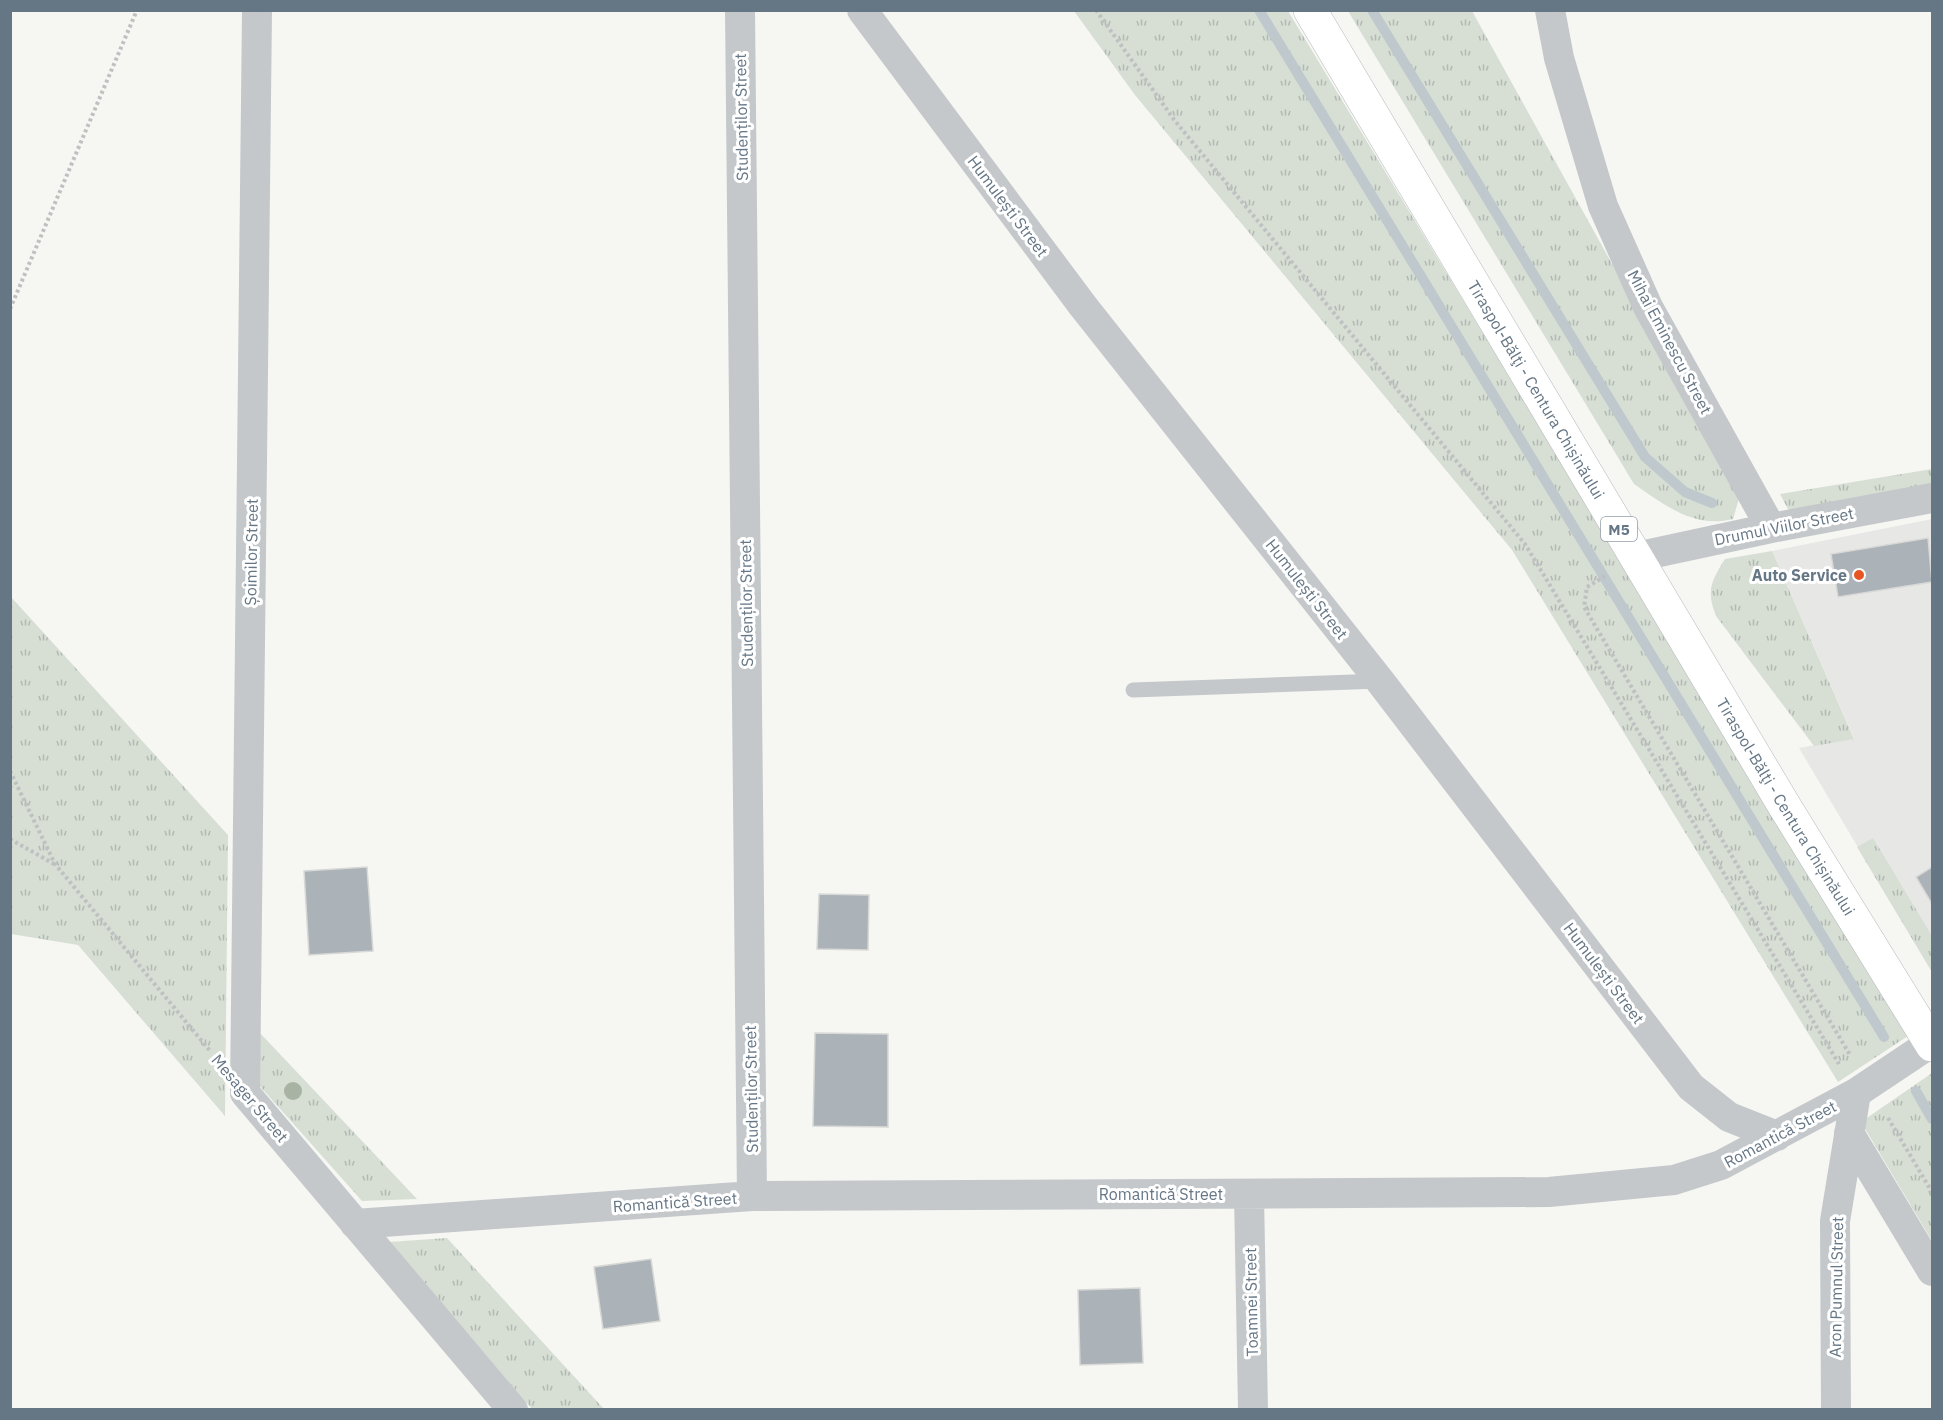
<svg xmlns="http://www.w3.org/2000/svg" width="1943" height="1420" font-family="'IBM Plex Sans',sans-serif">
	<defs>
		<pattern id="grass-tufts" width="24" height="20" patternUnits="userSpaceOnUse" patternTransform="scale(1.5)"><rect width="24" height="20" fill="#d7ded4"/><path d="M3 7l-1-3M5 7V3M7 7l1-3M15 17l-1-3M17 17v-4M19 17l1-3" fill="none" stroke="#b2b9b2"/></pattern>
	</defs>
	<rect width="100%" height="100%" fill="#f6f7f3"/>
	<path fill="#e7e8e6" d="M1932,519v453l-133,-224 55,-10 -82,-187z"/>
	<path fill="url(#grass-tufts)" d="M1074,11h214l620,1025 -70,46 -326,-532 -377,-455z
		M1348,11h124l268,484 -7,24c-39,10 -68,-14 -99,-35z
		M1932,469v17l-143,25 -9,-17z
		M1772,551l82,188 -40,7 -98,-130c-10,-25 -5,-35 9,-57z
		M11,597l217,238 -3,281 -147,-171 -67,-11z
		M1873,838l59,98v36l-75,-125z
		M259,1032l158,167 -55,2 -104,-117z
		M1932,1073v168l-71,-119z
		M447,1238l157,171h-72l-143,-167z"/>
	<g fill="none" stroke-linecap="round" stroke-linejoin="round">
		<path stroke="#bec8cd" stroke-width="10" d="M1259,10l625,1027
			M1372,10l273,447 40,35 27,11
			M1916,1091l16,28"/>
	</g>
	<path fill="#abb3b9" stroke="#d8d8d6" stroke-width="1.5" d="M1928,538l4,44 -94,15 -7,-43z
		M367,867l6,84 -64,4 -5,-84z
		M1932,867v37l-16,-27z
		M819,894l50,1 -1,55 -51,-1z
		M815,1033l73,1v93l-75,-1z
		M651,1259l9,62 -57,8 -9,-62z
		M1140,1288l3,75 -63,2 -2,-75z"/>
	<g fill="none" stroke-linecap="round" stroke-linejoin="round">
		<g stroke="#b7babd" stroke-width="34">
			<g id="highway">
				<path id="s1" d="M1310,10l475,797 147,238"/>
			</g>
		</g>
		<path stroke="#bec0c2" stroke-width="4" stroke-dasharray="3 3" stroke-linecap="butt" d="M1096,10l79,111 350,423 314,520
			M10,309l127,-299
			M1605,576l-18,11 -3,20 266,448
			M10,771l45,93 156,188
			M10,839l44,25
			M1888,1118l44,74"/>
		<path stroke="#c4c8cb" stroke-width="15" d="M1133,690l247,-9"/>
		<path stroke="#c4c8cb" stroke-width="30" d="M257,10l-12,1083 268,317
			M740,10l12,1186
			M862,10l221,296 297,375 311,406 38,30 48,19
			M1550,10l9,48 44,148 45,101 123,221
			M1636,557l135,-29 161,-30
			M1849,1133l83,138
			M1249,1194l4,216
			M355,1224l397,-28 797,-4 125,-12 47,-15 135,-72 75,-50
			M1836,1410l-1,-189 21,-128"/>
		<use href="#highway" stroke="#fff" stroke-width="33"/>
	</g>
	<circle fill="#a8b3a4" cx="293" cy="1091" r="9"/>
	<circle fill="#e75523" stroke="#fff" stroke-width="2" cx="1859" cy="575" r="6"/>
	<g text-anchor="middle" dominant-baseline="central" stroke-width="6" stroke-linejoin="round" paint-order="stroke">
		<rect fill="#fff" stroke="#939faa" stroke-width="1.5" x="1601" y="517" width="36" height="24" rx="4.5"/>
		<g font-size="15" font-weight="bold" fill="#657685">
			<text x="1619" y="529">M5</text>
		</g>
		<g font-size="16" fill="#657685" stroke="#fff">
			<text transform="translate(741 117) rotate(-91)">Studenților Street</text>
			<text transform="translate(1008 206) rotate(53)">Humulești Street</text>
			<text transform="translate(1670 342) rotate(62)">Mihai Eminescu Street</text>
			<text stroke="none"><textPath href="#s1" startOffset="442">Tiraspol-Bălţi - Centura Chișinăului</textPath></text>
			<text transform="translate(1784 526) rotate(-11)">Drumul Viilor Street</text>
			<text transform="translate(251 552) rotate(-89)">Șoimilor Street</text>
			<text transform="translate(1307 589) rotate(52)">Humulești Street</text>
			<text transform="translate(746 603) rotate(-91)">Studenților Street</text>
			<text stroke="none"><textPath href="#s1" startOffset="928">Tiraspol-Bălţi - Centura Chișinăului</textPath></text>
			<text transform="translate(1604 973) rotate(53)">Humulești Street</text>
			<text transform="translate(751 1089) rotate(-91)">Studenților Street</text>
			<text transform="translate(250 1098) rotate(50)">Mesager Street</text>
			<text transform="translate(1780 1134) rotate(-28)">Romantică Street</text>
			<text x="1161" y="1194">Romantică Street</text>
			<text transform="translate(675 1202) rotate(-4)">Romantică Street</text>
			<text transform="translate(1836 1287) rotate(-89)">Aron Pumnul Street</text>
			<text transform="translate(1251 1302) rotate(-91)">Toamnei Street</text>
		</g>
		<g font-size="16" font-weight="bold" fill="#657685" stroke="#fff" text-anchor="end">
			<text x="1847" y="575">Auto Service</text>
		</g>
	</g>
	<rect width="1943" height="1420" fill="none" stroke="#657685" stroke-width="24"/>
</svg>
